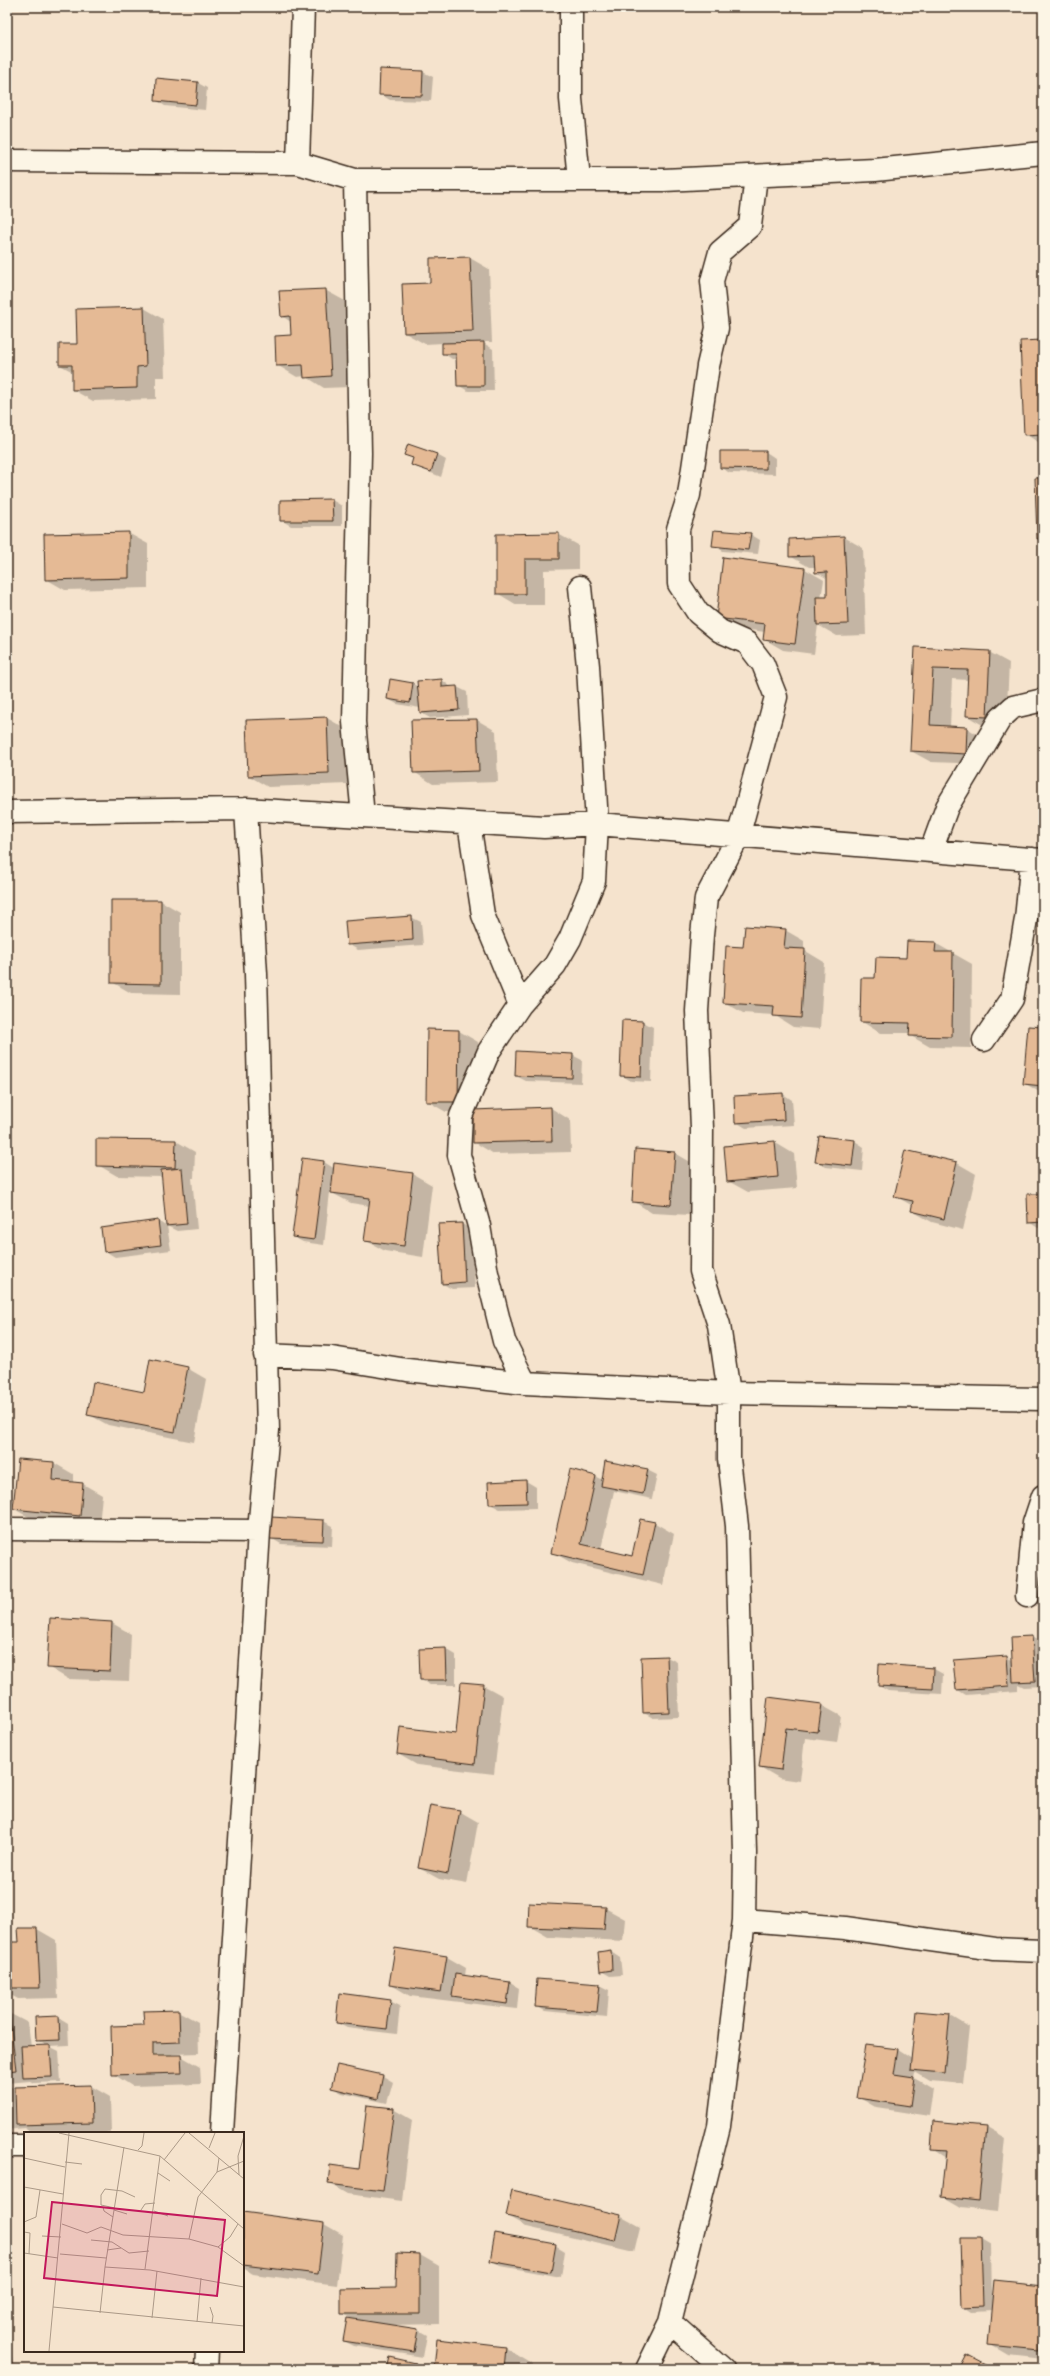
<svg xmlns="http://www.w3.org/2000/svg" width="1050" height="2376" font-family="'Indie Flower',sans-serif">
	<rect width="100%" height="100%" fill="#f5e3cd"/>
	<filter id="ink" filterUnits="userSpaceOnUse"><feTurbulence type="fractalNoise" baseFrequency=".025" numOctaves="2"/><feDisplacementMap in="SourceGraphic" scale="8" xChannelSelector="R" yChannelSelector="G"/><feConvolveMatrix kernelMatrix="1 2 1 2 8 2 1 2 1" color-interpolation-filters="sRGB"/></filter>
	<g filter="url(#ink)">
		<path fill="#0003" d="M381,70l42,2 10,5 -2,24 -41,-1 -10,-6z
			M198,83l9,5 -2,22 -40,-4 -9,-6z
			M470,258l19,11 3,73h-10l11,7 1,42h-26l-10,-6v-26h-6l-9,-6v-10l-18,1 -20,-11 26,-49z
			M325,290l20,11 5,86 -26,1 -19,-12 -8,1 -20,-12 15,-29 -1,-14 -9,-6z
			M144,308l19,11 2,58h-9v22l-63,2 -20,-11v-18l-13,-7 18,-21z
			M1043,341v104l-18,-11z
			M766,452l9,6v16l-45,-1 -9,-5z
			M406,455h31l9,5 -5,17 -29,-12 2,-6z
			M332,500l10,6v20h-51l-10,-6v-19z
			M128,533l20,11v44l-83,2 -19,-11z
			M558,534l20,11v24l-34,1v35h-27l-20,-12v-58z
			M750,534l10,6 -2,14 -35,-3 -10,-6z
			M844,537l19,11 3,87 -29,1 -19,-11 -4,29 -31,-4 -19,-11 1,-7 -29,-4 -19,-11 88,-48 19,11 -3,18h7v-19l-12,-7v-5h-7l-19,-11z
			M916,648l73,4 20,11 -3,65 -20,-1 -19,-11 1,-36 -16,-1 -2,48 17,1 19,12 -1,24 -54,-2 -20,-11z
			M442,680l9,7h6l10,5 1,23 -38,3 -9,-5 -1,-5 -23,-4 -9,-5 25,-15 5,3z
			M327,718l19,11 2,55 -80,3 -19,-11 -2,-55z
			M477,720l19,11 2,51 -65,2 -19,-12 -2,-51z
			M161,901l19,11v82l-49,-1 -19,-11z
			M411,917l10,5 2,23 -65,5 -10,-6z
			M785,930l19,11v9l20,12 -4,67 -27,-2 -19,-12 -31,-2 -19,-11 20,-54z
			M935,943l37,21 -1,84 -41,-1 -19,-11v-3h-31l-19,-12 15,-42z
			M643,1022l10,5 -2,55 -20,-1 -10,-6z
			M1043,1028v66l-19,-11z
			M459,1031l19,11 -1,68 74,-2 19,12 1,32 -77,2 -20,-12v-29l-28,-1 -19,-11z
			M572,1055l10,5 -1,23 -55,-2 -10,-5z
			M783,1094l9,6 2,25 -48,3 -10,-6z
			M176,1141l19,11 -1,26h-2l5,51 -20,2 -10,-5 4,24 -56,7 -10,-6 53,-30 9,6 -4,-50 -46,-1 -19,-11z
			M855,1141l9,6 -2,24 -36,-4 -10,-6z
			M774,1142l20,12 3,34 -49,4 -20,-11z
			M906,1151l51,12 19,11 -13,56 -31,-8 -20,-11 1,-5 -18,-10z
			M675,1153l19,11 -4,51 -38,-2 -19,-12z
			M324,1162l11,7v-5l78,10 19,11 -9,72 -38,-6 -20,-11 5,-34 -19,-3 -21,-11 -6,53 -21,-3 -10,-5z
			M1043,1195v26h-6v2h6v4l-5,1 -9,-6z
			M462,1224l9,5 4,59 -23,1 -9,-5z
			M187,1368l19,11 -12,63 -86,-17 -20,-11 57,-21z
			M54,1463l19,11v9l10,1 19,11 -3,31 -65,-6 -20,-11z
			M570,1470l26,7 7,3 44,-10 10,5 -5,24 -38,-8 -13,58 32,8 8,-37 14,3 19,11 -11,51 -91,-22 -20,-11z
			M526,1481l10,6v21l-36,1 -10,-5z
			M323,1521l10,5 -1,20 -51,-2 -10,-6z
			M51,1619l61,4 19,11 -2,47 -61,-2 -20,-12z
			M1032,1637l9,6 2,43 -19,1 -6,-3v7l-52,4 -10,-6 -2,-28 53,-4 6,4z
			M446,1649l10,6v30h-26l-9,-5 -1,-30z
			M667,1657l10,5 2,55 -26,1 -9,-5 -2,-55z
			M934,1669l9,5 -1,20 -54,-3 -9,-5z
			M483,1685l20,11 -9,78 -77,-9 -19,-11 58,-19z
			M769,1698l52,7 20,11 -4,26 -32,-4 -5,43 -21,-3 -19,-11z
			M459,1811l19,11 -11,62 -28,-5 -20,-11z
			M605,1908l20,11 -2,22 -75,-4 -19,-11z
			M37,1929l19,11 2,58 -40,1 -11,-6v-50l13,-1z
			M611,1951l9,6 2,18 -12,1 -9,-5z
			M447,1957l19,11 -1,8 45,7 9,5 -2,21 -107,-13 -20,-12z
			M599,1985l10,5 -2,27 -62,-6 -9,-5z
			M390,2001l10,5 -3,28 -50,-6 -10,-5z
			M178,2011l20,11 1,31 -27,1v2h9l19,11 1,17 -69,2 -19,-12 32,-48z
			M7,2012l21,11 3,24 16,-1 -10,-6 21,-23 10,6 1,22 -20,1 10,5 2,31 -27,1 -4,-2 -23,2z
			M949,2015l20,12 -6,57 -33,-3 -15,-9 -1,6 19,11 -4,27 -52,-8 -19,-11 40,-47 14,9z
			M338,2066l45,10 10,6 -6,21 -45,-10 -9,-5z
			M7,2084l9,6 75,-4 19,11 1,36h-79l-8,-5 -17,2z
			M393,2109l19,11 -10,81 -54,-7 -19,-11 31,-13z
			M986,2127l19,11 -7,73 -37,-4 -19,-11 4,-38 -14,-9z
			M243,2213l81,11 19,11 -6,50 -84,-11 -10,-6z
			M507,2216h113l20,11 -6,25 -107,-25z
			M981,2239l10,6 1,53 3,-17 48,5v73l-35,-4 -19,-11 3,-33 -20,1 -9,-6z
			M555,2245l10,6 -4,26 -60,-11 -10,-6z
			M420,2255l19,11v58l-49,1 28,5 9,5 -4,22 -69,-11 -10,-5 9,-21 -11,-7 55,-24z
			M7,2336l3,2 3,27h-6z
			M506,2348l27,16v5h-98z
			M415,2364l10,5h-38z"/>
		<path fill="#e5ba95" stroke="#3b2a1e" d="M380,69l43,2 -1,25 -43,-1z
			M156,78l42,4 -2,23 -41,-4z
			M470,257l3,74 -69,2 -2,-49 28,-1v-25z
			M326,289l5,87 -27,2 -1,-13 -27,1 -1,-30 16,-1 -1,-19 -9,1 -2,-26z
			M144,307l2,59 -9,1v21l-65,2v-25h-13v-21h18l-1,-35z
			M1043,340v94l-19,1 -4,-94z
			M484,342v44h-27l-1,-32h-14v-11z
			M408,444l29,10 -6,18 -20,-7 2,-7 -9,-3z
			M720,451h46v18l-46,-1z
			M1035,478h8v60l-6,1z
			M332,499l1,22h-53v-21z
			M714,530l37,3 -3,17 -36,-4z
			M129,532v46l-84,2 -1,-46z
			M559,533v26h-34v35h-29v-60z
			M844,536l4,88 -31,1 -1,-28h11v-25l-12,1 -1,-17 -25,1v-18z
			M723,557l82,11 -10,76 -32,-4 2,-16 -49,-6z
			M915,647l75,4 -3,66 -21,-1 2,-46 -35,-1 -3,56 37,2 -1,27 -56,-3z
			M390,679l23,4 -3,20 -23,-4z
			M442,679v8l15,-1 2,24 -39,3 -3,-32z
			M327,717l2,56 -81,3 -2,-56z
			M477,719l2,52 -66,2 -2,-53z
			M111,900h50v84l-50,-1z
			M412,916l1,24 -66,5 -2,-24z
			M745,926l41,3 -2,19 21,1 -4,69 -28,-2 1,-10 -51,-3 3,-57 17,1z
			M907,941l29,1 -1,10h18l-1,85 -43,-1 1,-13 -50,-1 1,-44h14l1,-21 30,1z
			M622,1020l21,1 -2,56 -21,-1z
			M1028,1026l15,1v59l-20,-2z
			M427,1029l32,1 -1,72h-32z
			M516,1051l57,3 -1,24 -57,-2z
			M783,1093l1,27 -49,3 -1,-27z
			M551,1107l1,34 -79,2v-33z
			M819,1136l36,4 -3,26 -37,-4z
			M96,1139l80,1 -1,28 -79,-2z
			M775,1141l3,36 -51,5 -3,-36z
			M635,1149l40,3 -4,53 -39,-3z
			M905,1150l52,12 -13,57 -33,-8 2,-10 -19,-4z
			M302,1158l22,3 -10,79 -22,-3z
			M334,1163l79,10 -9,73 -40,-5 6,-43 -39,-5z
			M182,1168l5,56 -21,2 -5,-56z
			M1027,1194h16v28l-15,1z
			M158,1220l3,25 -57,7 -3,-24z
			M462,1223l3,59 -23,2 -4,-60z
			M150,1359l38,8 -13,65 -88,-17 6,-33 51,10z
			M18,1459l36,3 -1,18 30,3 -3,33 -67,-7z
			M605,1461l43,8 -5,25 -42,-8z
			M570,1469l26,7 -15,68 51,12 8,-37 15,3 -12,53 -92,-22z
			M526,1480l1,23 -38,1 -1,-22z
			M271,1517l53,3 -1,21 -53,-2z
			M50,1618l62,4 -2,49 -63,-3z
			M1032,1636l3,45 -22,1 -2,-45z
			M446,1648l1,32h-27l-1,-31z
			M667,1656l2,56 -26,1 -2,-56z
			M1007,1656l2,30 -53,4 -3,-30z
			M879,1664l55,4 -1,21 -55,-3z
			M461,1682l23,2 -9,80 -78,-10 3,-27 56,7z
			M768,1697l54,7 -4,28 -32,-4 -5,42 -22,-3z
			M430,1805l30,5 -12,64 -30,-6z
			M529,1903l77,4 -2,23 -76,-3z
			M18,1928h19l3,60h-33v-46h12z
			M395,1948l52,8 -6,36 -52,-7z
			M611,1950l1,20 -12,2 -2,-20z
			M455,1974l55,8 -3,22 -55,-8z
			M537,1979l63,5 -3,28 -62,-5z
			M339,1993l52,7 -4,29 -51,-6z
			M179,2010l1,32 -27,1v12h28l1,18 -70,2 -1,-49 33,-1 -1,-14z
			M7,2011h2l7,59 -9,1z
			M916,2011l34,3 -6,59 -34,-3z
			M59,2016l1,24 -24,1 -1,-24z
			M50,2045l2,32 -29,1 -2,-32z
			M866,2045l32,4 -4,25 20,3 -4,29 -53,-8z
			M337,2065l46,10 -5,24 -47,-11z
			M91,2085l1,38 -76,2 -1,-38z
			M367,2105l27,3 -11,83 -55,-7 2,-19 29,4z
			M933,2121l53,5 -7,75 -38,-4 5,-46 -15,-1z
			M512,2190l109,25 -6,26 -109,-25z
			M243,2212l81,11 -6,51 -75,-9z
			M495,2233l61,11 -5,28 -61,-11z
			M960,2238h21l2,68 -21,1z
			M397,2253l23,1v60h-79v-25l55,-1z
			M994,2280l49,5 -4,65 -51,-5z
			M347,2318l71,11 -4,23 -71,-11z
			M437,2339l69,8 -2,22h-70z
			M966,2354l23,12 -1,3h-30z
			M389,2357l27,6 -2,6h-28z"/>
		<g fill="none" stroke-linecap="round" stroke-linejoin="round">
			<g stroke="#3b2a1e" stroke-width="25">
				<path id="minor" d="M571,7v92l8,80
					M7,161l291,2 57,17h309l211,-10 168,-17
					M298,163l5,-156
					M355,180l5,273 -6,269 9,94
					M7,812l239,-3 298,18 53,-3 446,36
					M469,823l14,92 37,90
					M931,851l16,-44 53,-88 13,-12 30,-7
					M984,1040l28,-41 14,-80 6,-60
					M265,1355l67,3 75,12 118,13 204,10 314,6
					M525,1383l-21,-42 -17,-68 -8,-47 -20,-71 2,-39 28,-65 31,-46 35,-40 15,-26 24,-58 3,-57 -9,-158 -8,-79
					M7,1529l252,2
					M1027,1596l7,-73 9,-27
					M744,1920l101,8 150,21 48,2
					M222,2133l37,-602 9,-101 -12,-456 -10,-165
					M7,2146h18
					M670,2322l53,47
					M206,2369l1,-18
					M647,2369l23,-47 49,-196 25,-206 1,-67 -8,-327 -8,-67v-66l-10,-68 -18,-54 1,-143 -5,-117 5,-76 4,-37 32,-61 38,-140 -13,-33 -16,-21 -27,-12 -22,-18 -19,-29 -1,-55 11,-34 19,-129 9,-38 -5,-47 8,-29 30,-26 6,-50"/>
			</g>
			<use href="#minor" stroke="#fcf5e5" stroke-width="22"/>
		</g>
	</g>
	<g transform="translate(24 2132)">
		<rect width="220" height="220" fill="#f5e3cd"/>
		<path fill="none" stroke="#ab9987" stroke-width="1" d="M35,1l101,23 84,73M165,1l55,46M185,16l6,-15M114,18l4,-4 2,-13M0,26l41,9M140,28l21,-27M41,30l17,2M193,40l27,-11M134,41l12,8M215,43l-1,-19 6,-20M0,55l39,7M79,75l1,4 9,6M91,76l-14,-3v-10l4,-6 17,2 13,6M90,78l13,4M117,78l4,-6 10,-1M130,79l14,5M0,90l12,-5 4,-27M38,92l25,9 14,-6 22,8 66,4 29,8 26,19M0,100l6,1 -1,21M18,104l19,1M165,107l9,-42 19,-25 2,-14M67,108l21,2 17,11 20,-2M194,115l12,-10 8,-13M83,118l14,-2M0,121l34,5M36,122l46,4M81,135l45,3 94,17M121,137l15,-113M29,175l191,19M186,175l3,9 -1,7M76,181l5,-46 19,-120M128,186l5,-47M173,190l4,-44M25,219l20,-218"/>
		<path fill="#c2185b" fill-opacity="0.15" stroke="#c2185b" stroke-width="2" d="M28,70l173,18 -8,76 -173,-18z"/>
		<rect width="220" height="220" fill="none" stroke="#3b2a1e" stroke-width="2"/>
	</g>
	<rect width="1050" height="2376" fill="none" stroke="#fcf5e5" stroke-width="24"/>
	<rect x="12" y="12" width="1026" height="2352" fill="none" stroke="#3b2a1e" stroke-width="1.5" filter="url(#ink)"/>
</svg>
